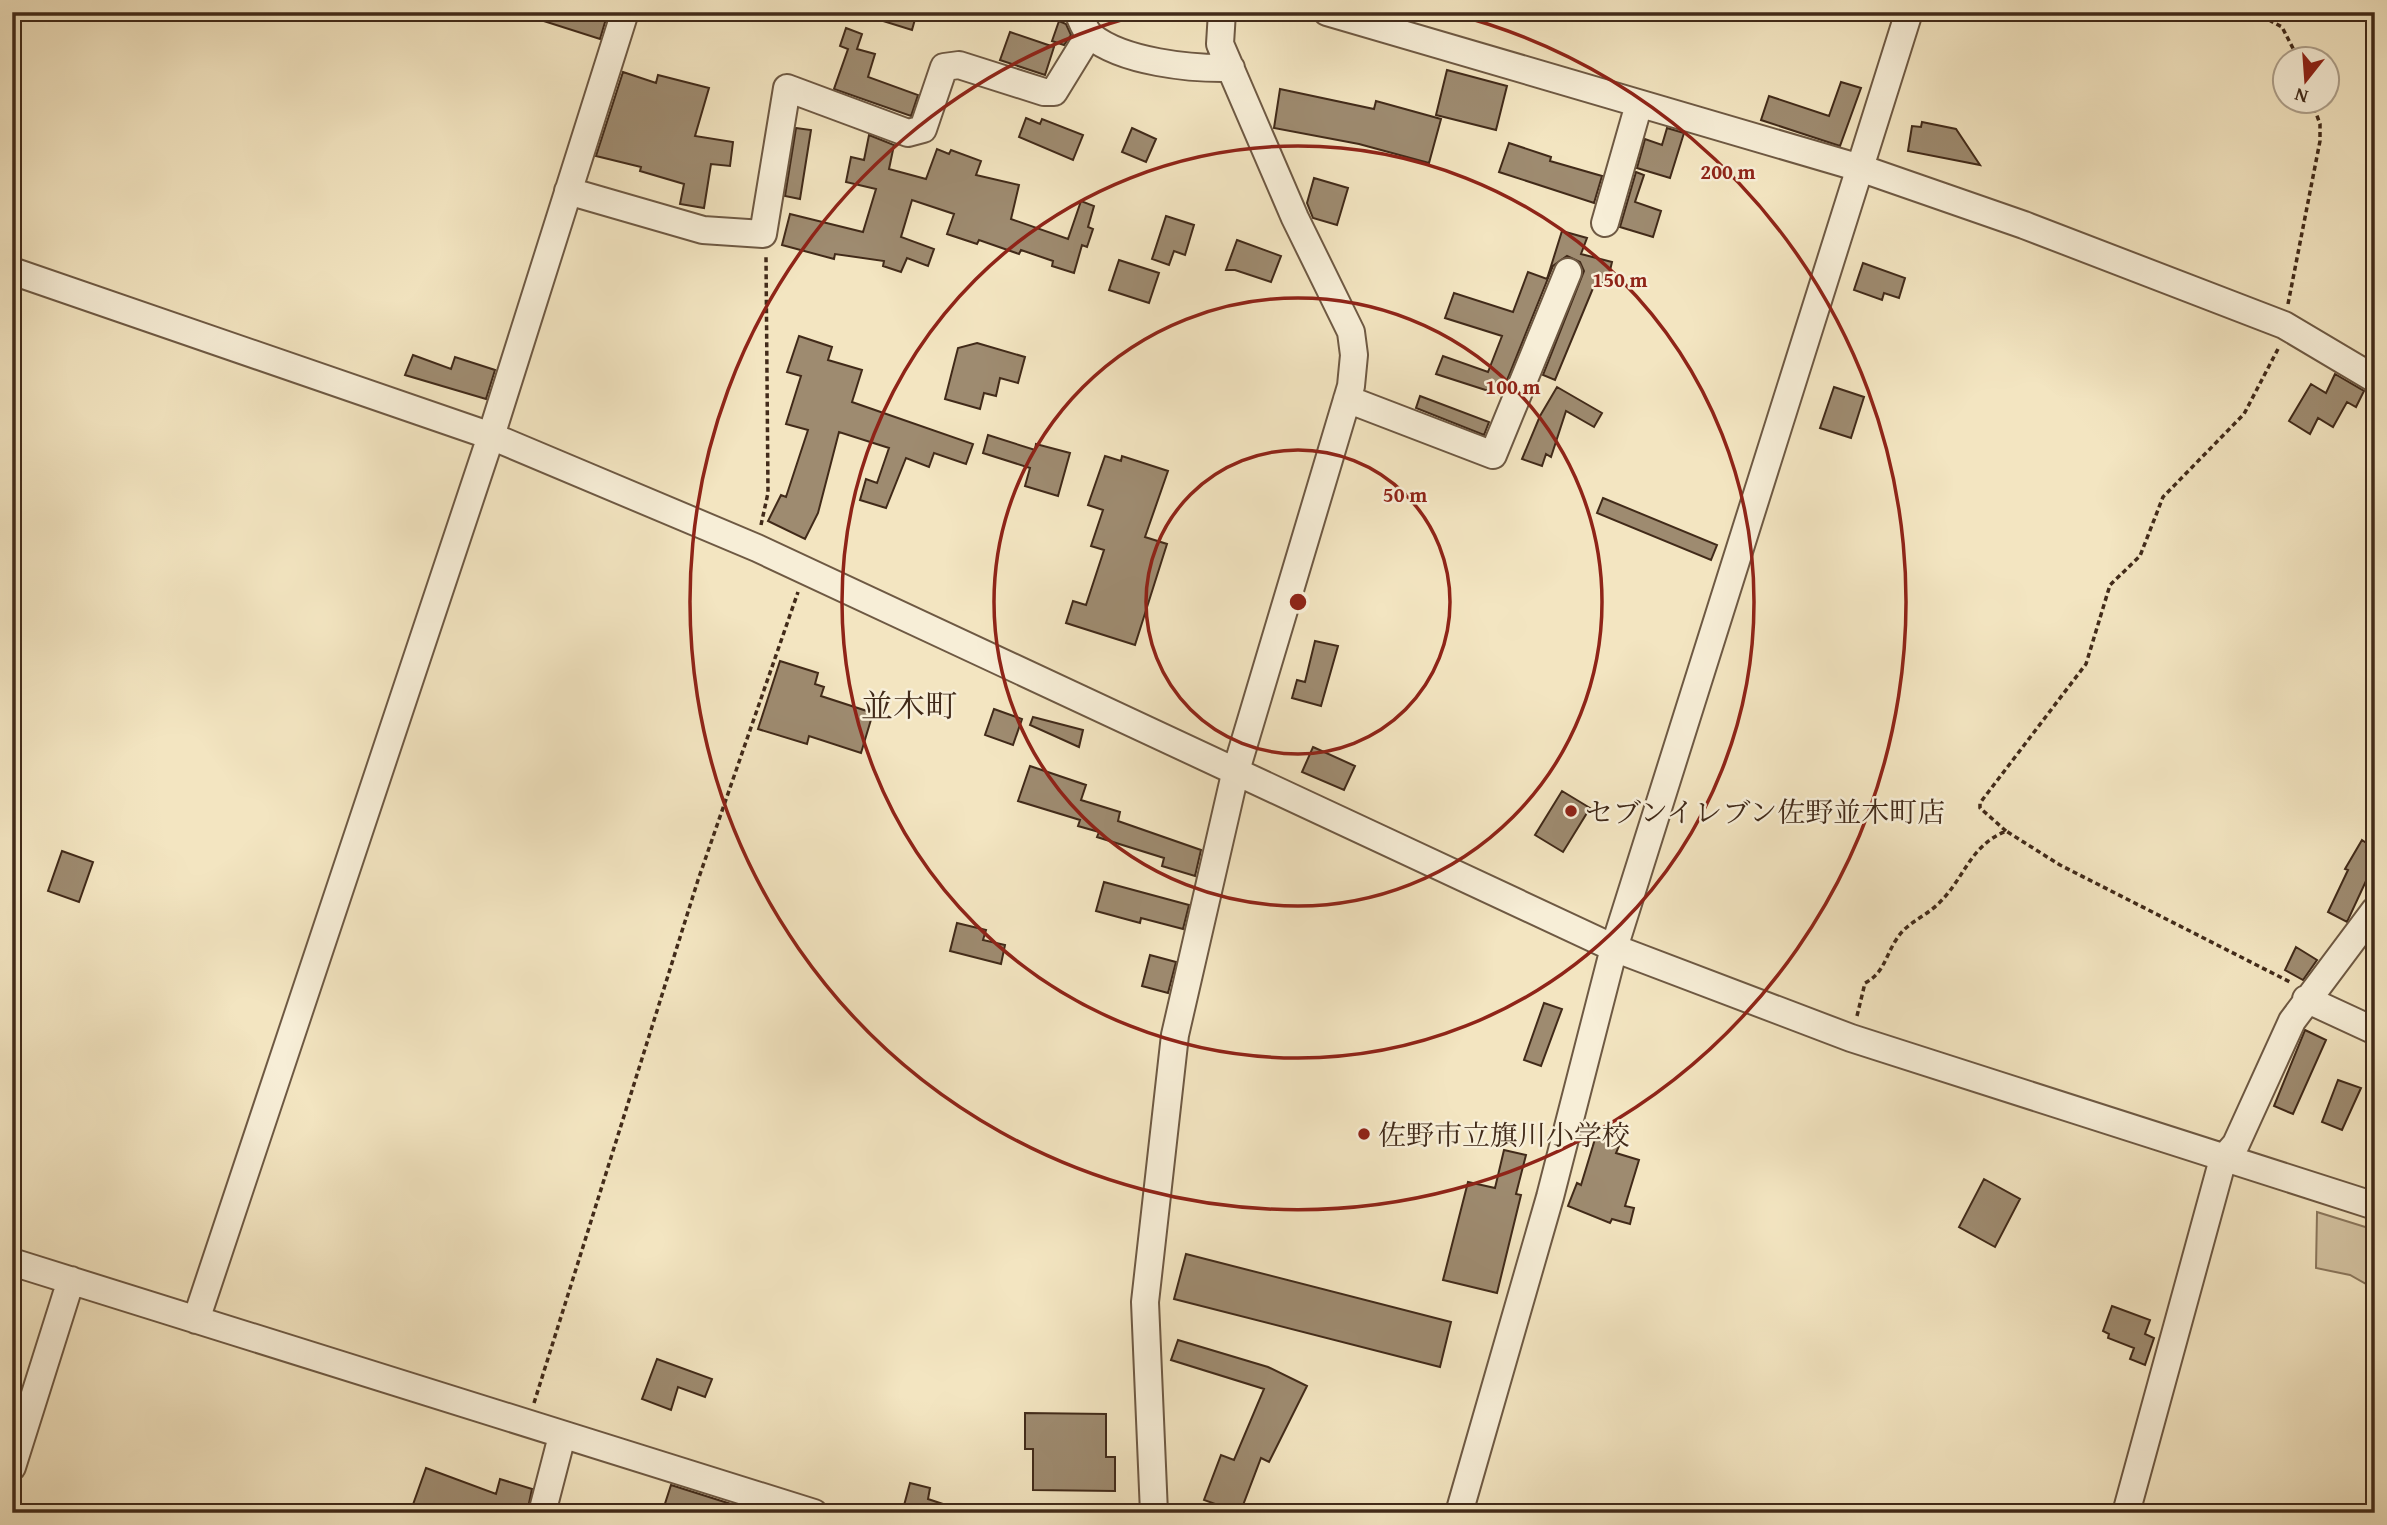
<svg xmlns="http://www.w3.org/2000/svg" width="2387" height="1525" font-family="'Gentium Book Plus','Noto Serif JP',serif">
	<rect width="100%" height="100%" fill="#f3e5c1"/>
	<filter id="stains"><feTurbulence type="fractalNoise" baseFrequency=".00286" numOctaves="4"/><feColorMatrix values="0 0 0 0 .2 0 0 0 0 .09 0 0 0 0 .02 0 0 0 .5 -.17"/></filter>
	<radialGradient id="worn" r=".72"><stop offset=".6" stop-color="#630" stop-opacity="0"/><stop offset="1" stop-color="#630" stop-opacity=".3"/></radialGradient>
	<path fill="#d5c5a4" stroke="#8b785e" stroke-width="2" d="M2317,1212l58,18v59l-25,-14 -34,-7z"/>
	<path fill="#9e8b70" stroke="#412a19" stroke-width="2" d="M528,12h80l-8,27 -72,-23z
		M867,12h50l-5,18 -45,-14z
		M1059,21l7,3 5,11 -7,10 -12,-4z
		M846,28l16,6 -5,15 18,5 -7,23 50,18 -7,21 -77,-27 14,-40 -8,-3z
		M1010,32l44,15 -9,28 -45,-15z
		M1447,70l60,16 -11,44 -60,-15z
		M623,72l33,11 2,-8 51,13 -14,48 38,6 -3,24 -19,-2 -7,44 -24,-4 4,-20 -44,-13 1,-4 -45,-11z
		M1841,82l20,6 -21,58 -79,-26 8,-24 60,20z
		M1280,89l94,20 2,-8 65,18 -12,44 -70,-19 -85,-16z
		M1026,118l14,6 2,-5 41,16 -10,25 -54,-23z
		M1922,122l34,7 24,36 -72,-14 4,-25 9,1z
		M796,128l15,2 -11,69 -15,-3z
		M1132,128l24,11 -10,23 -24,-10z
		M1667,128l17,5 -14,45 -33,-10 8,-29 17,6z
		M869,135l25,10 -5,24 37,10 11,-30 12,5 2,-4 30,11 -5,14 43,10 -8,34 57,20 13,-38 13,5 -6,21 5,2 -6,18 -5,-2 -8,28 -22,-7 1,-5 -32,-11 -2,4 -40,-14 -2,4 -30,-10 7,-20 -42,-14 -11,37 33,12 -6,17 -21,-8 -6,14 -18,-6 1,-5 -49,-7 -1,5 -52,-14 8,-31 73,18 13,-43 -30,-7 5,-25 13,3z
		M1509,143l42,14 -1,4 52,15 -8,27 -95,-31z
		M1636,172l8,3 -9,27 26,9 -8,26 -33,-10z
		M1314,178l34,10 -11,37 -24,-7 -6,-15z
		M1166,216l28,9 -9,30 -11,-4 -5,14 -17,-6z
		M1562,231l25,7 -6,16 31,8 -5,21 -11,-2 -41,99 -12,-5 41,-104 -4,-9 -13,-6 -14,10 -52,129 -65,-21 7,-18 45,16 14,-36 -57,-18 9,-25 59,19 15,-40 19,7z
		M1237,240l44,16 -10,26 -36,-12h-9z
		M1119,260l40,13 -10,30 -40,-13z
		M1863,263l42,15 -6,20 -15,-5 -2,7 -28,-10z
		M799,336l33,11 -4,13 34,10 -10,32 121,42 -7,20 -32,-11 -5,14 -23,-9 -20,50 -26,-8 6,-21 11,4 12,-35 -50,-16 -21,81 -13,26 -37,-18 13,-26 5,2 22,-67 -22,-6 15,-48 -14,-4z
		M977,343l48,14 -7,26 -18,-5 -4,18 -12,-3 -4,16 -35,-10 13,-51z
		M413,355l38,14 4,-12 40,13 -9,29 -81,-24z
		M2335,374l29,17 -8,16 -9,-5 -14,25 -15,-9 -8,16 -21,-13 22,-37 15,9z
		M1557,387l45,26 -8,14 -28,-16 -15,46 -5,-3 -4,12 -20,-7 18,-43z
		M1834,387l30,10 -13,41 -31,-10z
		M1420,396l69,26 -5,13 -68,-27z
		M988,435l47,15 1,-6 34,9 -12,43 -33,-10 5,-18 -47,-15z
		M1105,456l16,5 1,-5 46,15 -23,66 22,7 -32,101 -69,-22 7,-22 13,4 18,-55 -13,-4 12,-36 -15,-5z
		M1603,498l114,47 -6,15 -114,-47z
		M1315,641l23,5 -17,60 -29,-8 5,-18 8,2z
		M780,661l38,12 -3,11 9,3 -3,9 52,17 -12,40 -52,-17 -2,8 -49,-15z
		M994,709l28,10 -9,26 -28,-10z
		M1033,717l50,13 -4,17 -49,-22z
		M1313,747l42,19 -11,24 -42,-18z
		M1030,766l56,19 -5,15 39,12 -2,9 83,29 -6,26 -33,-10 2,-8 -67,-21 2,-5 -21,-6 2,-6 -62,-19z
		M1562,791l28,17 -27,44 -28,-17z
		M2362,840l13,9v40l-9,-8 -19,41 -19,-10 20,-42 -3,-1z
		M62,851l31,11 -14,40 -31,-11z
		M1104,882l85,23 -6,24 -42,-11 -1,5 -44,-12z
		M957,923l29,7 -3,10 22,5 -4,19 -51,-13z
		M2296,947l21,13 -14,20 -18,-10z
		M1150,955l26,7 -8,31 -26,-7z
		M1544,1003l18,6 -21,57 -17,-6z
		M2305,1030l21,10 -33,74 -19,-8z
		M2338,1080l23,8 -19,42 -20,-8z
		M1595,1139l24,7 -3,7 23,7 -14,46 9,2 -4,16 -18,-5 -2,4 -42,-17 9,-23 4,2z
		M1504,1150l22,5 -10,39 5,1 -24,98 -54,-13 25,-98 27,6z
		M1984,1179l36,20 -25,48 -36,-20z
		M1186,1254l265,68 -11,45 -266,-68z
		M2112,1306l38,14 -5,14 9,4 -9,27 -15,-6 4,-11 -26,-10 1,-4 -6,-3z
		M1178,1340l90,27 39,19 -38,76 -8,-4 -21,55 -36,-13 17,-45 13,5 30,-71 -93,-29z
		M657,1359l55,20 -7,18 -27,-10 -7,23 -29,-11z
		M1025,1413l81,1v43h9v34l-82,-1v-41h-8z
		M426,1468l70,26 4,-15 32,10 -5,24h-117z
		M910,1483l20,5 -2,11 33,11v3h-59z
		M671,1485l79,25v3h-88z"/>
	<g fill="none" stroke-linecap="round" stroke-linejoin="round">
		<g stroke="#6e5943" stroke-width="30">
			<path id="minor" d="M1078,12c3,7 7,19 13,24 32,26 100,33 140,32
				M1327,12l533,156 164,57 260,100 91,54
				M568,191l135,39 60,4 24,-146 121,45 15,-4 21,-62 15,-2 85,27h10l35,-57
				M1605,223l34,-119
				M12,271l479,165 266,112 857,400 237,90 524,168
				M1347,399l146,56 75,-183
				M2306,999l69,32
				M12,1262l802,251
				M196,1320l295,-884 134,-424
				M12,1467l59,-187
				M542,1513l20,-77
				M1154,1513l-9,-211 30,-267 60,-261 116,-388 3,-31 -3,-23 -56,-114 -75,-174 2,-32
				M1459,1513l91,-316 64,-249 295,-936
				M2126,1513l97,-354 13,-15 56,-123 83,-111"/>
		</g>
		<path stroke="#412a19" stroke-width="3.5" stroke-dasharray="5 3.5" stroke-linecap="butt" d="M2254,12l28,15 17,33
			M2288,304l32,-163v-17l-8,-22
			M761,525l7,-32 -2,-236
			M2006,831l-26,-23v-5l106,-139 24,-79 30,-29 23,-59 81,-83 34,-65
			M1857,1016l8,-33c19,-10 20,-26 31,-43 10,-17 27,-22 41,-35 28,-26 31,-58 69,-74l54,34 230,117
			M534,1403l164,-523 100,-288"/>
		<use href="#minor" stroke="#f7eed7" stroke-width="26"/>
	</g>
	<g fill="none" stroke="#8f2418" stroke-width="3.5">
		<circle cx="1298" cy="602" r="152"/>
		<circle cx="1298" cy="602" r="304"/>
		<circle cx="1298" cy="602" r="456"/>
		<path d="M1450 13A608 608 0 1 1 1146 13"/>
	</g>
	<g fill="#8f2418" stroke="#f7eed7" stroke-width="2.5">
		<circle cx="1571" cy="811" r="7"/>
		<circle cx="1364" cy="1134" r="7"/>
	</g>
	<g text-anchor="middle" dominant-baseline="central" stroke-width="5" stroke-linejoin="round" paint-order="stroke">
		<g font-size="28" fill="#412a19" stroke="#f7eed7" text-anchor="start">
			<text x="1585" y="811">セブンイレブン佐野並木町店</text>
			<text x="1378" y="1134">佐野市立旗川小学校</text>
		</g>
		<g font-size="32" fill="#412a19" stroke="#f7eed7">
			<text x="909" y="705">並木町</text>
		</g>
	</g>
	<circle cx="1298" cy="602" r="10" fill="#8f2418" stroke="#f7eed7" stroke-width="3.5"/>
	<g font-size="21" text-anchor="middle" font-weight="bold" fill="#8f2418" stroke="#f7eed7" stroke-width="5" stroke-linejoin="round" paint-order="stroke">
		<text x="1728" y="179">200 m</text>
		<text x="1620" y="287">150 m</text>
		<text x="1513" y="394">100 m</text>
		<text x="1405" y="502">50 m</text>
	</g>
	<rect width="2387" height="1525" fill="none" stroke="#f3e5c1" stroke-width="42"/>
	<rect x="14" y="14" width="2359" height="1497" fill="none" stroke="#412a19" stroke-width="3.5"/>
	<rect x="21" y="21" width="2345" height="1483" fill="none" stroke="#412a19" stroke-width="2"/>
	<g transform="translate(2306 80) rotate(197)"><circle r="33" fill="#f7eed7" stroke="#aea08b" stroke-width="2"/>
	<path d="M0-5L12 26L0 18L-12 26Z" fill="#8f2418"/>
	<text y="-10" font-size="19" font-weight="bold" text-anchor="middle" fill="#412a19">N</text>
	</g>
	<rect width="100%" height="100%" filter="url(#stains)"/>
	<rect width="100%" height="100%" fill="url(#worn)"/>
</svg>
